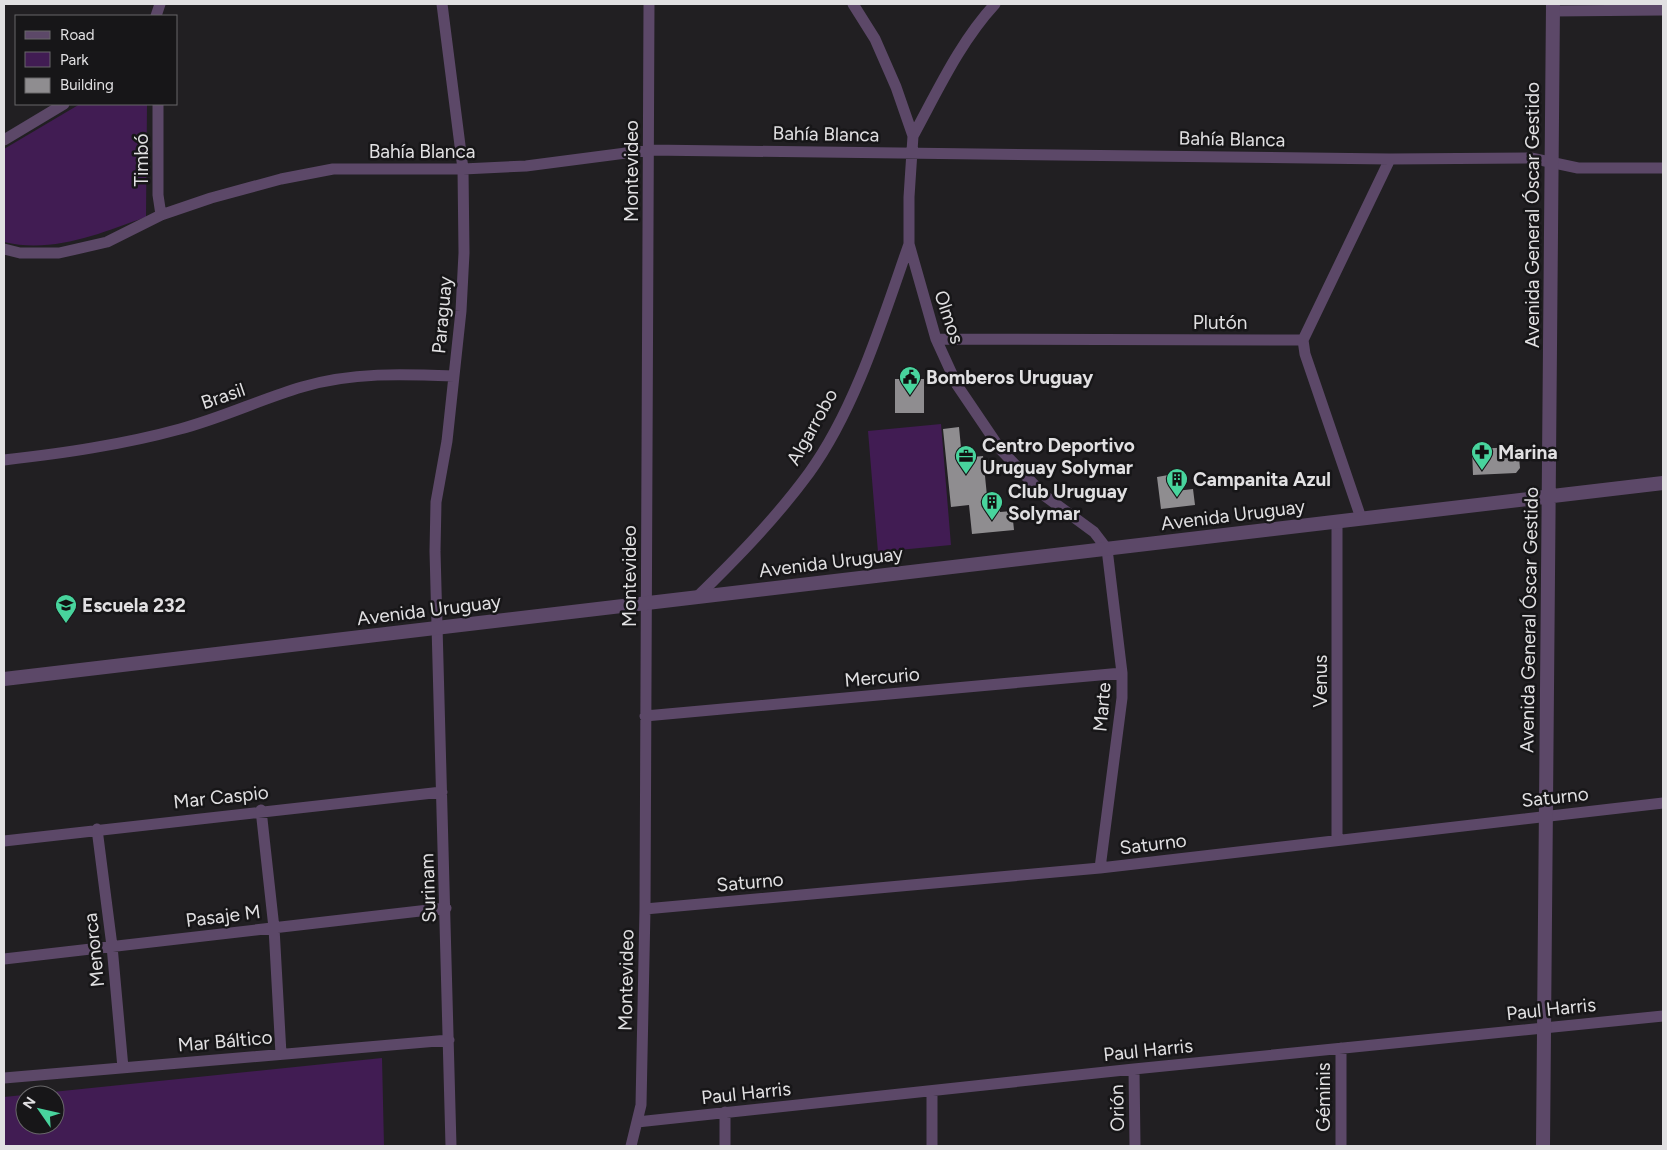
<svg xmlns="http://www.w3.org/2000/svg" width="1667" height="1150" font-family="Figtree,sans-serif">
	<rect width="100%" height="100%" fill="#211f22"/>
	<path fill="#411c53" fill-rule="evenodd" d="M80,104h67l-1,113c-45,16 -93,37 -142,25v-93z
		M941,424l10,121 -73,7 -10,-121z
		M382,1058l2,88h-380v-49zM25,1095h30v30h-30z"/>
	<path fill="#8f8d90" d="M895,379h29v34h-29z
		M959,427l3,31 21,-2 4,40 11,-1 2,17 12,-1 2,19 -42,4 -3,-29 -18,2 -8,-78z
		M1518,447l2,21 -4,5 -43,2 -1,-26z
		M1174,474l2,17 17,-2 2,16 -34,4 -4,-32z"/>
	<g fill="none" stroke-linecap="round" stroke-linejoin="round">
		<path stroke="#5c4868" stroke-width="11" d="M442,4l21,165 1,84 -3,58 -14,130 -11,61 -1,49 16,595
			M853,4l22,35 21,48 17,49 -4,61v47l27,95 21,46 44,65 44,46 49,36 13,17 15,124v25l-22,170
			M1553,11l110,-1
			M156,16l4,-12
			M158,104v91l3,20
			M913,136c25,-46 47,-94 82,-132
			M4,140l60,-36
			M4,249l16,4h39l48,-11 54,-27 50,-17 70,-19 52,-10h130l63,-3 123,-16 741,9 141,-1 47,10h85
			M936,339l367,1
			M1303,340l87,-181
			M1303,340l2,14 56,164
			M4,460c59,-7 118,-15 176,-31 42,-11 81,-30 122,-42 50,-15 101,-13 152,-11
			M1337,522v318
			M697,597c40,-39 79,-79 112,-124 46,-63 74,-155 100,-229
			M645,716l477,-43
			M261,810l13,118 7,126
			M97,829l15,117 11,122
			M4,841l438,-49
			M645,909l455,-41 563,-65
			M4,959l442,-51
			M1341,1048v98
			M1134,1069l1,77
			M4,1078l445,-38
			M932,1092v54
			M725,1112v34
			M637,1122l497,-53 529,-53
			M631,1146l10,-41 4,-196 4,-905"/>
		<path stroke="#5c4868" stroke-width="14" d="M4,679l1659,-196
			M1543,1146l10,-1142"/>
	</g>
	<defs>
		<g id="civic-pin" transform="scale(1.125)"><path d="M0 17L-7.5 6A9.5 9.5 0 1 1 7.5 6Z" fill="#48d49d" stroke="#171618"/><path d="M-.6-6.5H3V-4.5H.6V-3L4-1V1h2V6H-6V1h2V-1L-.6-3ZM-1.2 2.5V6h2.4V2.5Z" fill="#111"/></g>
		<g id="pharmacy-pin" transform="scale(1.125)"><path d="M0 17L-7.5 6A9.5 9.5 0 1 1 7.5 6Z" fill="#48d49d" stroke="#171618"/><path d="M-2-6h4v4h4v4h-4v4h-4v-4h-4v-4h4Z" fill="#111"/></g>
		<g id="office-pin" transform="scale(1.125)"><path d="M0 17L-7.5 6A9.5 9.5 0 1 1 7.5 6Z" fill="#48d49d" stroke="#171618"/><path d="M-6-3h4V-5.5h4V-3h4V5H-6ZM-1-4.5V-3h2v-1.5ZM-6 0V1H6V0Z" fill="#111"/></g>
		<g id="building-pin" transform="scale(1.125)"><path d="M0 17L-7.5 6A9.5 9.5 0 1 1 7.5 6Z" fill="#48d49d" stroke="#171618"/><path d="M-4-6H4V6H1V3H-1V6H-4ZM-2.5-4.3h1.7v1.8h-1.7ZM.8-4.3h1.7v1.8H.8ZM-2.5-1h1.7V.8h-1.7ZM.8-1h1.7V.8H.8Z" fill="#111"/></g>
		<g id="school-pin" transform="scale(1.125)"><path d="M0 17L-7.5 6A9.5 9.5 0 1 1 7.5 6Z" fill="#48d49d" stroke="#171618"/><path d="M0-5L7-2L0 1L-7-2ZM-4 1L0 2.5L4 1V4Q0 6-4 4Z" fill="#111"/></g>
	</defs>
	<g fill-rule="evenodd">
		<use href="#civic-pin" x="910" y="377"/>
		<use href="#pharmacy-pin" x="1482" y="452"/>
		<use href="#office-pin" x="966" y="456"/>
		<use href="#building-pin" x="1177" y="479"/>
		<use href="#building-pin" x="992" y="502"/>
		<use href="#school-pin" x="66" y="605"/>
	</g>
	<g text-anchor="middle" dominant-baseline="central" stroke-width="5" stroke-linejoin="round" paint-order="stroke">
		<g font-size="19" fill="#e1e0e2" stroke="#171618">
			<text transform="translate(826 134) rotate(1)">Bahía Blanca</text>
			<text transform="translate(1232 139) rotate(1)">Bahía Blanca</text>
			<text x="422" y="151">Bahía Blanca</text>
			<text transform="translate(141 160) rotate(-90)">Timbó</text>
			<text transform="translate(631 171) rotate(-90)">Montevideo</text>
			<text transform="translate(1532 215) rotate(-90)">Avenida General Óscar Gestido</text>
			<text transform="translate(442 315) rotate(-85)">Paraguay</text>
			<text transform="translate(949 317) rotate(71)">Olmos</text>
			<text x="1220" y="322">Plutón</text>
			<text transform="translate(223 396) rotate(-19)">Brasil</text>
			<text transform="translate(812 427) rotate(-61)">Algarrobo</text>
			<text transform="translate(1233 515) rotate(-7)">Avenida Uruguay</text>
			<text transform="translate(831 562) rotate(-7)">Avenida Uruguay</text>
			<text transform="translate(629 576) rotate(-90)">Montevideo</text>
			<text transform="translate(429 610) rotate(-7)">Avenida Uruguay</text>
			<text transform="translate(1529 620) rotate(-89)">Avenida General Óscar Gestido</text>
			<text transform="translate(882 677) rotate(-5)">Mercurio</text>
			<text transform="translate(1320 681) rotate(-90)">Venus</text>
			<text transform="translate(1102 707) rotate(-85)">Marte</text>
			<text transform="translate(221 797) rotate(-6)">Mar Caspio</text>
			<text transform="translate(1555 797) rotate(-6)">Saturno</text>
			<text transform="translate(1153 844) rotate(-7)">Saturno</text>
			<text transform="translate(750 882) rotate(-5)">Saturno</text>
			<text transform="translate(428 888) rotate(-92)">Surinam</text>
			<text transform="translate(223 916) rotate(-7)">Pasaje M</text>
			<text transform="translate(94 950) rotate(-96)">Menorca</text>
			<text transform="translate(626 980) rotate(-89)">Montevideo</text>
			<text transform="translate(1551 1009) rotate(-6)">Paul Harris</text>
			<text transform="translate(225 1041) rotate(-5)">Mar Báltico</text>
			<text transform="translate(1148 1050) rotate(-6)">Paul Harris</text>
			<text transform="translate(746 1093) rotate(-6)">Paul Harris</text>
			<text transform="translate(1323 1097) rotate(-90)">Géminis</text>
			<text transform="translate(1117 1108) rotate(-91)">Orión</text>
		</g>
		<g font-size="19" font-weight="bold" fill="#e1e0e2" stroke="#171618" text-anchor="start">
			<text x="926" y="377">Bomberos Uruguay</text>
			<text x="982" y="445">Centro Deportivo<tspan x="982" dy="22">Uruguay Solymar</tspan></text>
			<text x="1498" y="452">Marina</text>
			<text x="1193" y="479">Campanita Azul</text>
			<text x="1008" y="491">Club Uruguay<tspan x="1008" dy="22">Solymar</tspan></text>
			<text x="82" y="605">Escuela 232</text>
		</g>
	</g>
	<rect width="1667" height="1150" fill="none" stroke="#e1e0e2" stroke-width="10"/>
	<rect x="15" y="15" width="162" height="90" fill="#171618" stroke="#686769"/>
	<rect x="25" y="31" width="25" height="8" fill="#5c4868" stroke="#686769"/>
	<text x="60" y="40" font-size="15" fill="#e1e0e2">Road</text>
	<rect x="25" y="52" width="25" height="15" fill="#411c53" stroke="#686769"/>
	<text x="60" y="65" font-size="15" fill="#e1e0e2">Park</text>
	<rect x="25" y="78" width="25" height="15" fill="#8f8d90" stroke="#686769"/>
	<text x="60" y="90" font-size="15" fill="#e1e0e2">Building</text>
	<g transform="translate(40 1110) rotate(304)"><circle r="24" fill="#171618" stroke="#686769"/>
	<path d="M0-4L9 19L0 12L-9 19Z" fill="#48d49d"/>
	<text y="-8" font-size="14" font-weight="bold" text-anchor="middle" fill="#e1e0e2">N</text>
	</g>
</svg>
